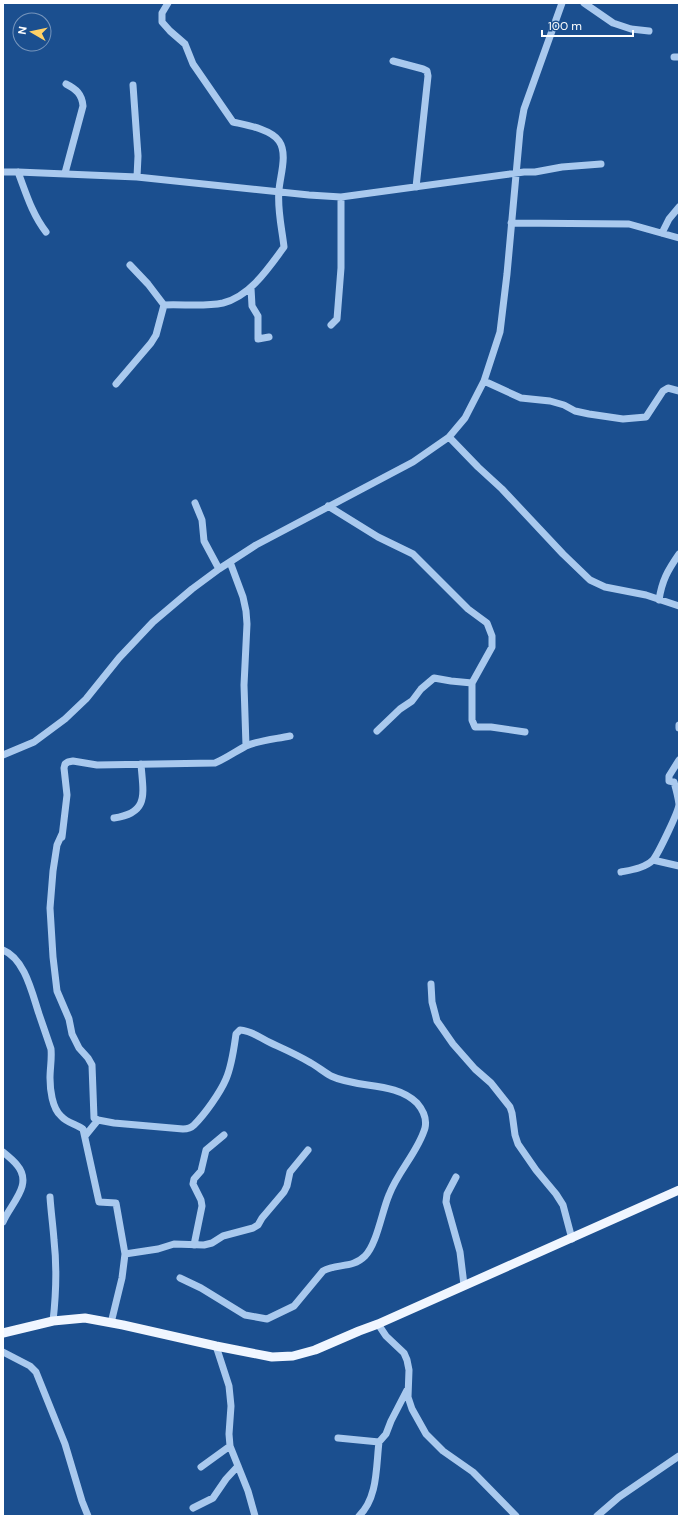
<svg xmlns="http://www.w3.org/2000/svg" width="682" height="1519" font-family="'DM Sans',sans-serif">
	<rect width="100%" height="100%" fill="#1b4f8f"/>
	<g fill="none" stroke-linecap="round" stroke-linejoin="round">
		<path stroke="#a9c9ee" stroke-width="7" d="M584,3l29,20 18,6 18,2
			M674,57h5
			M393,61l30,8 4,2 1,5 -12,111
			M133,85l5,71 -1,21
			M3,172h15l119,5 172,18 32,2 183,-25h11l27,-5 39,-3
			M18,172c8,21 14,42 28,60
			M65,173l18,-67c-1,-12 -7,-17 -17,-22
			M511,223l118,1 50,14
			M662,233l7,-14 10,-12
			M130,265l18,19 16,21c19,-1 40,2 59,-2 27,-7 45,-34 61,-56 -2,-18 -7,-38 -5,-57 1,-14 9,-36 0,-49 -8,-12 -33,-16 -46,-19l-40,-58 -8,-20 -15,-13 -8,-9v-9l6,-10
			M251,288l1,18 6,10v23l11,-2
			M331,325l6,-6 4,-51v-71
			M484,381l37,17 29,3 14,4 11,6 14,3 34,5 23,-2 17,-26 5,-3 11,3
			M116,384l35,-41 5,-8 8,-30
			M449,437l29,30 24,22 61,65 27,26 15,7 41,8 33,11
			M195,503l7,17 2,21 15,28
			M328,506l50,31 35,17 55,55 19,14 5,13v11l-20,36v37l3,7h16l34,5
			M230,562l13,35 3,14 1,13 -3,61 2,61
			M659,600c3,-20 9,-30 20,-46
			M679,725v3
			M377,731l23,-22 12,-8 9,-12 13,-11 17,3 21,2
			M3,755l31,-13 31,-23 21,-20 33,-41 34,-36 39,-33 27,-20 37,-24 157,-83 36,-25 16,-19 19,-37 16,-49 7,-58 13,-143 4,-22 38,-106
			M114,818c36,-5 29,-25 27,-54
			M62,834l-5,11 -4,26 -3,37 3,49 4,34 12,28 3,15 7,14 9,10 4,7 2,53 4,2 16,3 69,6c4,0 8,-1 11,-4 11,-11 26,-32 32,-46 6,-14 8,-31 10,-45l4,-4c13,1 20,8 31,13 13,6 27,12 40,20 7,4 13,9 20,13 27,13 64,5 86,27 6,7 10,16 8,25 -7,24 -27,43 -36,67 -7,16 -12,49 -24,61 -13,13 -28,7 -42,15l-29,35 -27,13 -22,-4 -44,-27 -21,-10
			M62,837l5,-42 -3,-27 1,-4 3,-2 5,-1 24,4 118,-2c12,-5 21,-12 31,-17 14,-6 30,-7 44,-10
			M653,860l26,6
			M621,872c10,-2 24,-4 32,-12 5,-6 26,-49 26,-56 -1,-7 -3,-15 -5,-22l-5,-1v-5l10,-16
			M3,950c22,9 29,43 36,64 4,12 8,23 12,35 1,10 -1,19 -1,29 0,11 2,30 11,38 6,7 15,8 22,13l16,73 17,1 9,51 -3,24 -11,45
			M431,984l1,18 5,19 16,23 22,25 16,14 19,24 2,6 3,22 3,9 18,26 20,24 7,11 9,34
			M85,1136l13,-16
			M3,1152c5,4 10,8 14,13 17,20 -7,39 -14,57
			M456,1177l-9,17 -1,8 14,50 4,33
			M50,1197c1,15 3,29 4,43 3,27 2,55 -1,81
			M194,1245l8,-39 -1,-6 -8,-16 1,-5 7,-8 5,-21 18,-15
			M125,1254l33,-5 16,-5 30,1 8,-2 11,-7 30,-8 5,-3 4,-7 22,-26 3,-6 3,-14 18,-22
			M378,1324l8,12 18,17 3,7 2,10 -1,27 4,12 14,25 17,17 30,21 43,44
			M216,1346l13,40 2,20 -2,28 1,12 18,45 7,25
			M3,1352l27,14 6,6 29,72 17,57 6,15
			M338,1438l41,4 7,-8 5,-13 16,-31
			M201,1467l29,-21
			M193,1508l20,-10 13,-19 12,-13
			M359,1516c19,-18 17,-50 20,-74
			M597,1516l22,-19 60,-41"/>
		<path stroke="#f0f6ff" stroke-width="9" d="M3,1333l50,-12 32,-3 38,7 93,21 56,11 21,-1 22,-6 44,-19 19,-7 301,-134"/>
	</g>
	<rect width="682" height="1519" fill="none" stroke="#ffffff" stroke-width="8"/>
	<g transform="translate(32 32) rotate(279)"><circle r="19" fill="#1b4f8f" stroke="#7695bc"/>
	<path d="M0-3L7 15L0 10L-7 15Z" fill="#ffd166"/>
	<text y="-6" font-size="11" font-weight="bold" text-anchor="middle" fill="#ffffff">N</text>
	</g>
	<path d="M542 30v6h91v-6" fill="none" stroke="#ffffff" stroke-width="2"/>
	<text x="548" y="30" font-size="12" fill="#ffffff" stroke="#1b4f8f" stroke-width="3" paint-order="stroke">100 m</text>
</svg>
